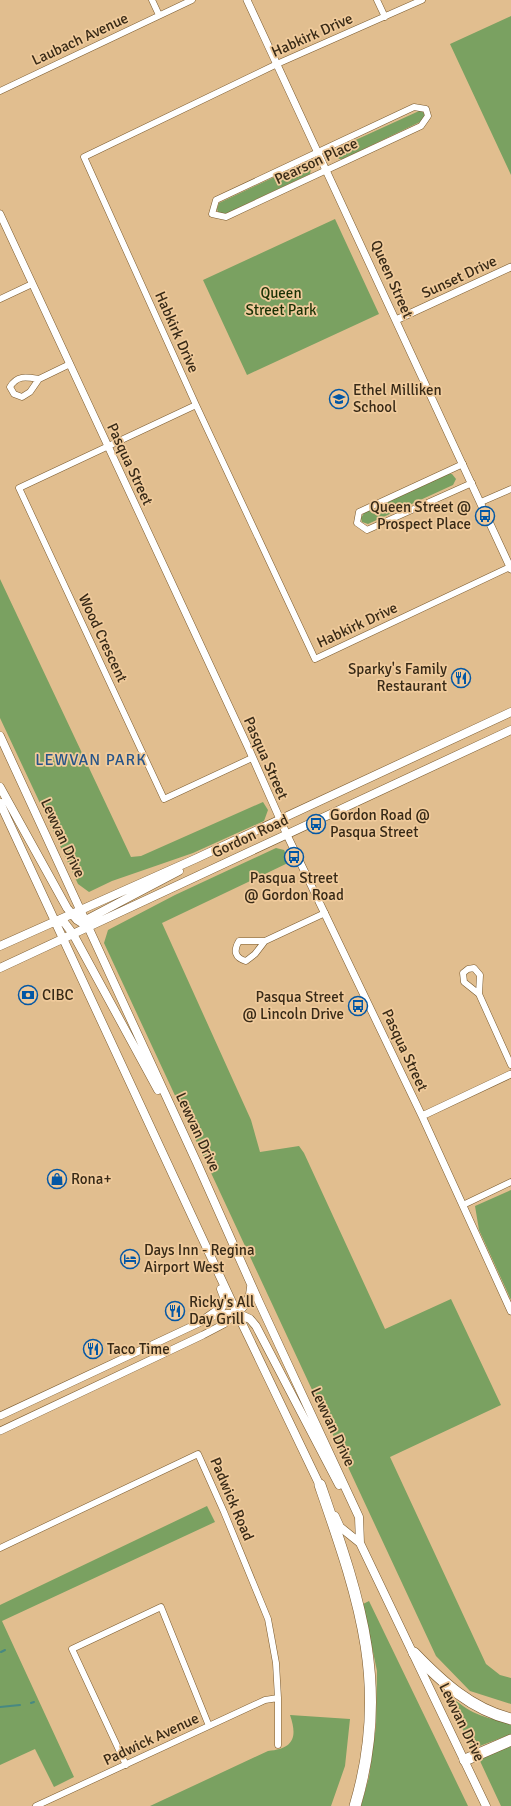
<svg xmlns="http://www.w3.org/2000/svg" width="511" height="1806" font-family="Signika,sans-serif">
	<rect width="100%" height="100%" fill="#e1be8f"/>
	<path fill="#7aa161" d="M511,16v159l-61,-131z
		M419,111h3l3,4 -3,6 -79,38h-4l-4,-6 3,-5z
		M304,163l6,2 1,3 -1,6 -85,40 -7,-2 -1,-3 2,-6z
		M335,219l44,95 -132,61 -44,-95z
		M448,474h4l4,5 -3,6 -85,39 -6,-2 -1,-4 3,-5z
		M0,579l131,278 10,-1 122,-54 5,8 -4,11 -71,32 -81,28 -23,11 -11,-8 -78,-166z
		M276,848l8,2 6,12 -128,61 89,197 9,32 39,-6 5,7 81,176 66,-30 50,106 -111,52 96,207 14,11 11,3v26l-41,-13 -34,-35 -332,-713 4,-13 67,-35z
		M511,1190v110l-32,-70 -4,-24z
		M207,1506l8,16 -213,99 72,156 -20,10 -19,-38 -35,16v-160z
		M369,1601l99,205h-107l8,-29 7,-51 1,-55 -14,-67z
		M450,1695c19,19 35,23 61,28v11l-39,15 -25,-53z
		M290,1715l60,4 -5,47 -14,40h-181l118,-55c25,-2 30,-13 22,-36z
		M511,1746v60h-10l-21,-45 6,-5z"/>
	<g fill="none" stroke-linecap="round" stroke-linejoin="round">
		<path stroke="#478982" stroke-width="2" d="M1,1652l4,-2
			M31,1703l3,-1
			M0,1707l20,-2"/>
		<g stroke="#7a5a2e" stroke-width="7">
			<path id="minor" d="M152,0l7,15
				M377,0l8,17
				M422,0l-145,64 -193,93 112,248 119,254 195,-92
				M0,91l192,-91
				M414,107l12,2 2,7 -7,10 -195,91 -14,-3 4,-14z
				M0,299l32,-15
				M39,379c-13,-2 -22,-4 -29,8l4,7 8,3 8,-5 9,-13 31,-15
				M196,405l-177,83 145,311 88,-41
				M463,464l-104,48 -2,11 10,7 105,-47
				M481,502l30,-13
				M265,941h-26c-6,10 -4,17 7,20l9,-7 10,-13 60,-28
				M479,994l1,-19 -6,-7 -6,1 -5,4 1,9 15,12 32,71
				M463,1205l48,-23
				M0,1548l198,-94 26,58 44,107 8,44 2,35v47
				M126,1765l-54,-116 89,-42 48,119
				M36,1806l229,-106 13,-2"/>
		</g>
		<g stroke="#7a5a2e" stroke-width="8">
			<path id="tertiary" d="M247,0l264,569
				M0,214l248,533 39,88 135,281 89,195
				M396,320l115,-53
				M422,1116l89,-42
				M0,1416l218,-102 19,-1
				M0,1431l203,-96 21,-11 13,-11"/>
		</g>
		<g stroke="#7a5a2e" stroke-width="9">
			<path id="secondary" d="M0,736l197,427 62,139 100,215 1,26 126,263
				M0,787l67,121 10,12 11,7
				M0,803l237,510 85,177
				M55,922h9l9,12 85,156
				M82,922l97,-51
				M0,946l195,-87 316,-147
				M0,968l511,-238
				M237,1313l13,6 6,7 83,159
				M237,1313c8,-7 14,-15 14,-26
				M202,1321l20,-14 2,-10 -3,-8
				M335,1516l5,11 20,16"/>
		</g>
		<g stroke="#7a5a2e" stroke-width="12">
			<path id="motorway" d="M320,1485c39,113 71,201 35,321
				M414,1653c28,29 57,56 97,66
				M465,1760l46,-20"/>
		</g>
		<use href="#minor" stroke="#fff" stroke-width="6"/>
		<use href="#tertiary" stroke="#fff" stroke-width="7"/>
		<use href="#secondary" stroke="#fff" stroke-width="8"/>
		<use href="#motorway" stroke="#fff" stroke-width="11"/>
	</g>
	<defs>
		<g id="school-ring" transform="scale(1)"><circle r="9.5" fill="#efca9b" stroke="#0357a5" stroke-width="1.5"/><path d="M0-5L7-2L0 1L-7-2ZM-4 1L0 2.5L4 1V4Q0 6-4 4Z" fill="#0357a5"/></g>
		<g id="bus-ring" transform="scale(1)"><circle r="9.5" fill="#efca9b" stroke="#0357a5" stroke-width="1.5"/><path d="M-5-6H5V4H4V6H2V4H-2V6H-4V4H-5ZM-3.5-4V0h7V-4ZM-3.5 1.2v1.5H-2V1.2ZM2 1.2v1.5H3.5V1.2Z" fill="#0357a5"/></g>
		<g id="restaurant-ring" transform="scale(1)"><circle r="9.5" fill="#efca9b" stroke="#0357a5" stroke-width="1.5"/><path d="M-5-6h1v4h1v-4h1v4h1v-4h1v5L-1.5 .5V6h-2V.5L-5-1ZM5-6V6H3V1.5H1.5Q1.5-4 5-6Z" fill="#0357a5"/></g>
		<g id="bank-ring" transform="scale(1)"><circle r="9.5" fill="#efca9b" stroke="#0357a5" stroke-width="1.5"/><path d="M-6-4H6V4H-6ZM0-2.3a2.3 2.3 0 1 0 0 4.6a2.3 2.3 0 1 0 0-4.6Z" fill="#0357a5"/></g>
		<g id="shop-ring" transform="scale(1)"><circle r="9.5" fill="#efca9b" stroke="#0357a5" stroke-width="1.5"/><path d="M-5-2.5h2.3a2.7 3.5 0 0 1 5.4 0H5L5.5 6h-11ZM-1.5-2.5h3a1.5 2.3 0 0 0-3 0Z" fill="#0357a5"/></g>
		<g id="hotel-ring" transform="scale(1)"><circle r="9.5" fill="#efca9b" stroke="#0357a5" stroke-width="1.5"/><path d="M-6-4.5h1.5V1H6V5H4.5V3h-9V5H-6ZM-4 0a1.8 1.8 0 1 1 3.6 0ZM.5 0V-2.5h3Q6-2.5 6 0Z" fill="#0357a5"/></g>
	</defs>
	<g fill-rule="evenodd">
		<use href="#school-ring" x="339" y="399"/>
		<use href="#bus-ring" x="485" y="516"/>
		<use href="#restaurant-ring" x="461" y="678"/>
		<use href="#bus-ring" x="316" y="824"/>
		<use href="#bus-ring" x="294" y="857"/>
		<use href="#bank-ring" x="28" y="995"/>
		<use href="#bus-ring" x="358" y="1006"/>
		<use href="#shop-ring" x="57" y="1179"/>
		<use href="#hotel-ring" x="130" y="1259"/>
		<use href="#restaurant-ring" x="175" y="1311"/>
		<use href="#restaurant-ring" x="93" y="1349"/>
	</g>
	<g text-anchor="middle" dominant-baseline="central" stroke-width="3.5" stroke-linejoin="round" paint-order="stroke">
		<g font-size="15" fill="#382a17" stroke="#efca9b">
			<text transform="translate(312 35) rotate(-24)">Habkirk Drive</text>
			<text transform="translate(80 39) rotate(-25)">Laubach Avenue</text>
			<text transform="translate(316 161) rotate(-25)">Pearson Place</text>
			<text transform="translate(459 277) rotate(-25)">Sunset Drive</text>
			<text transform="translate(392 279) rotate(66)">Queen Street</text>
			<text transform="translate(177 332) rotate(66)">Habkirk Drive</text>
			<text transform="translate(130 464) rotate(65)">Pasqua Street</text>
			<text transform="translate(357 625) rotate(-25)">Habkirk Drive</text>
			<text transform="translate(103 638) rotate(65)">Wood Crescent</text>
			<text transform="translate(266 758) rotate(66)">Pasqua Street</text>
			<text transform="translate(250 836) rotate(-25)">Gordon Road</text>
			<text transform="translate(63 838) rotate(65)">Lewvan Drive</text>
			<text transform="translate(405 1050) rotate(65)">Pasqua Street</text>
			<text transform="translate(198 1132) rotate(65)">Lewvan Drive</text>
			<text transform="translate(333 1427) rotate(65)">Lewvan Drive</text>
			<text transform="translate(232 1499) rotate(67)">Padwick Road</text>
			<text transform="translate(462 1722) rotate(64)">Lewvan Drive</text>
			<text transform="translate(151 1739) rotate(-25)">Padwick Avenue</text>
		</g>
		<g font-size="15" fill="#1a3206" stroke="#efca9b">
			<text x="281" y="293">Queen<tspan x="281" dy="17">Street Park</tspan></text>
		</g>
		<g font-size="15" fill="#382a17" stroke="#efca9b" text-anchor="start">
			<text x="353" y="390">Ethel Milliken<tspan x="353" dy="17">School</tspan></text>
			<text x="471" y="507" text-anchor="end">Queen Street @<tspan x="471" dy="17">Prospect Place</tspan></text>
			<text x="447" y="669" text-anchor="end">Sparky's Family<tspan x="447" dy="17">Restaurant</tspan></text>
			<text x="330" y="815">Gordon Road @<tspan x="330" dy="17">Pasqua Street</tspan></text>
			<text x="294" y="878" text-anchor="middle">Pasqua Street<tspan x="294" dy="17">@ Gordon Road</tspan></text>
			<text x="42" y="995">CIBC</text>
			<text x="344" y="997" text-anchor="end">Pasqua Street<tspan x="344" dy="17">@ Lincoln Drive</tspan></text>
			<text x="71" y="1179">Rona+</text>
			<text x="144" y="1250">Days Inn - Regina<tspan x="144" dy="17">Airport West</tspan></text>
			<text x="189" y="1302">Ricky's All<tspan x="189" dy="17">Day Grill</tspan></text>
			<text x="107" y="1349">Taco Time</text>
		</g>
		<g font-size="16" letter-spacing="1" fill="#275488" stroke="#efca9b">
			<text x="91" y="760">LEWVAN PARK</text>
		</g>
	</g>
</svg>
